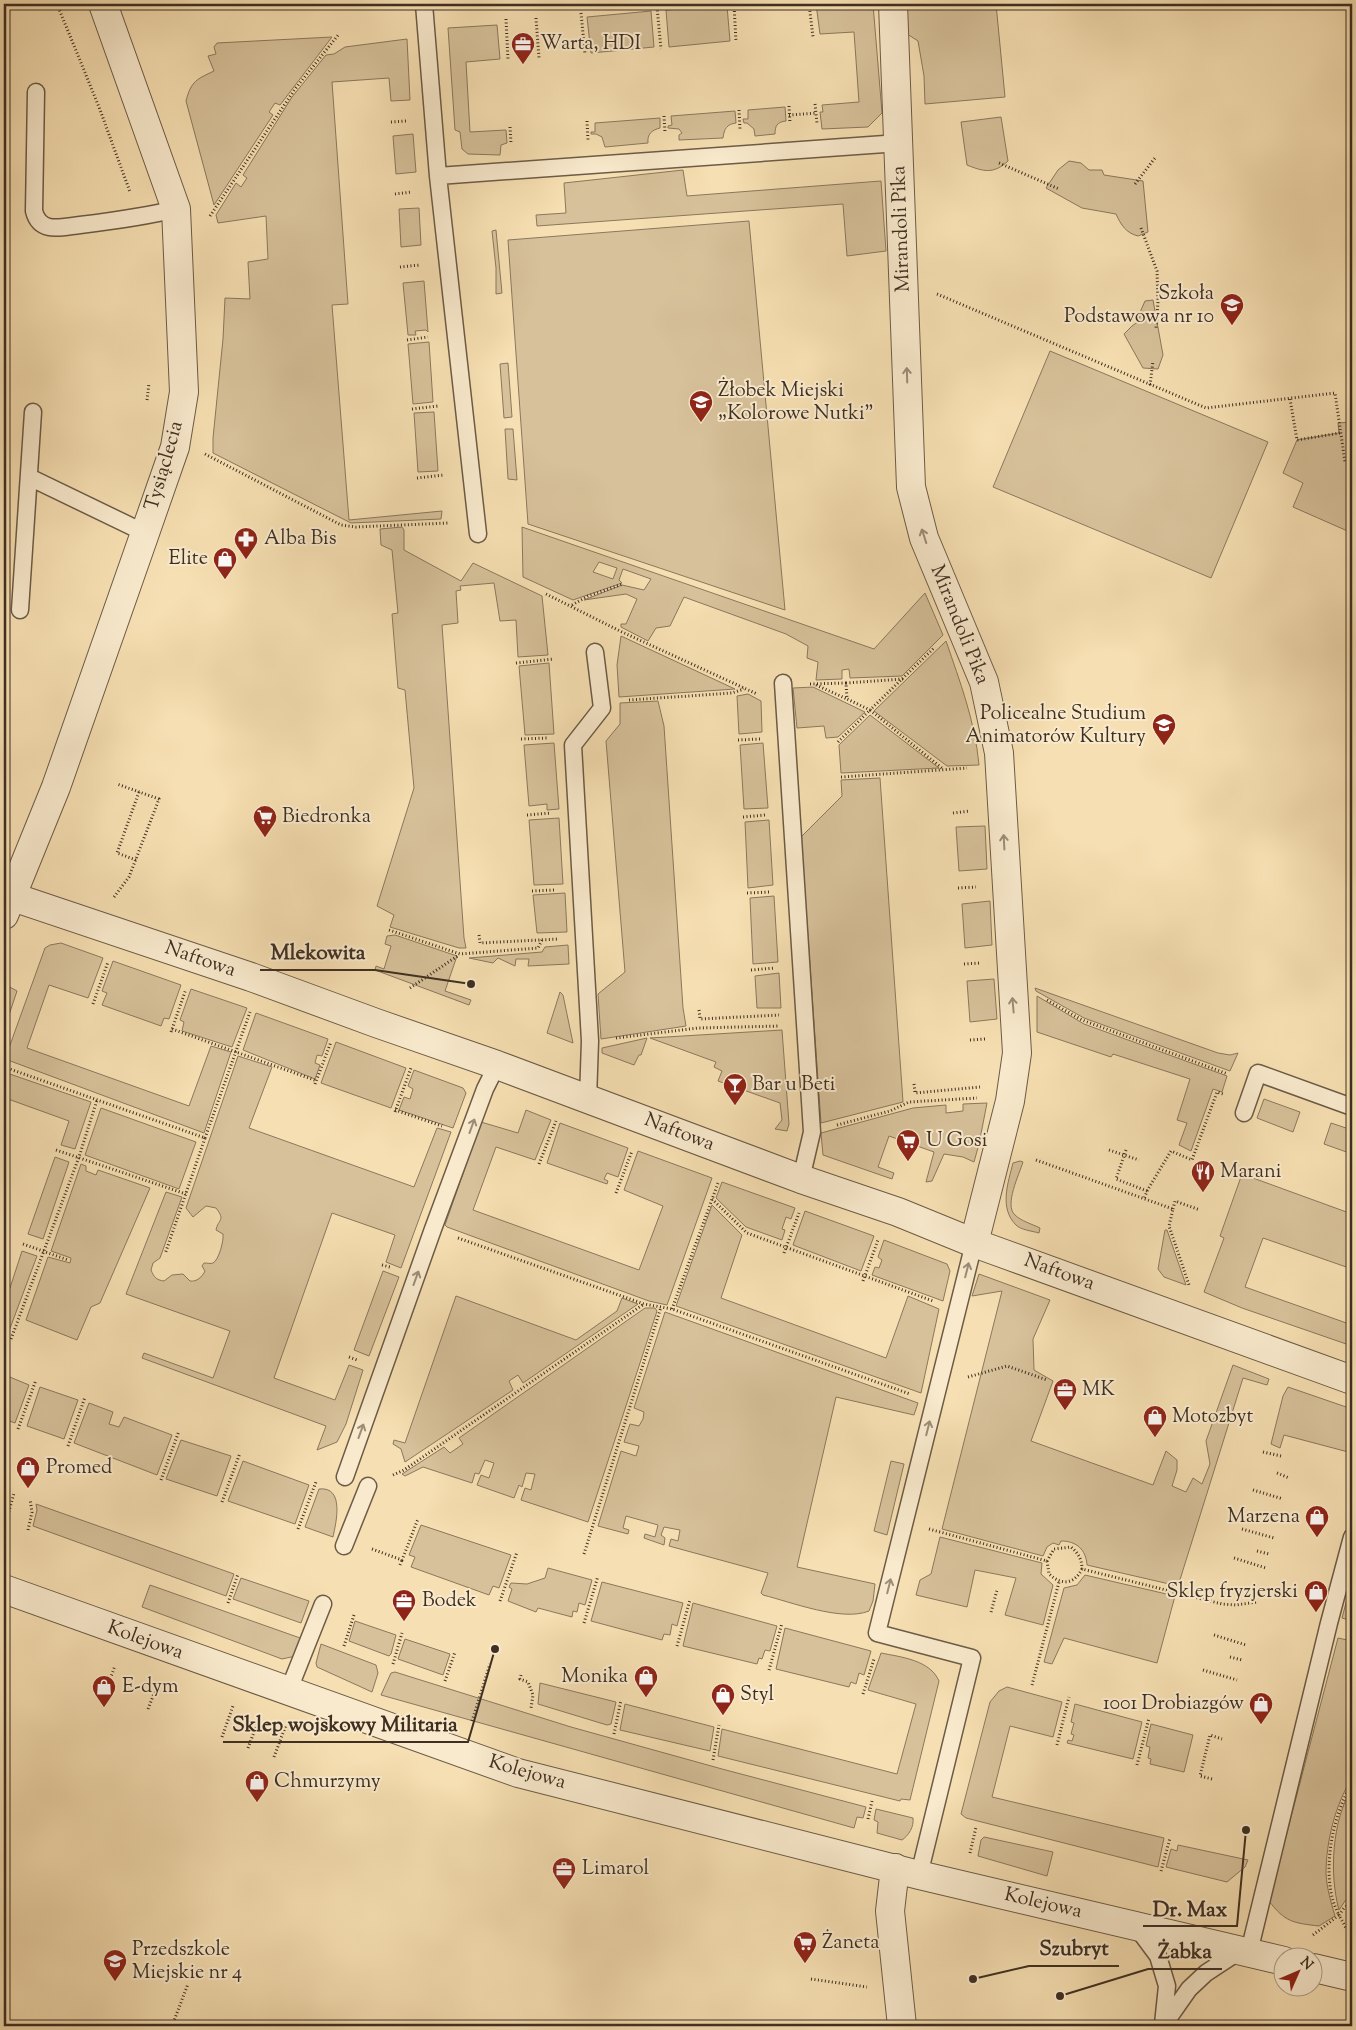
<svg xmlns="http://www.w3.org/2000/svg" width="1356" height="2030" font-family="'Sorts Mill Goudy',serif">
	<rect width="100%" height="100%" fill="#f6dfb2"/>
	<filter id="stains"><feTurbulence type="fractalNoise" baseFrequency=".004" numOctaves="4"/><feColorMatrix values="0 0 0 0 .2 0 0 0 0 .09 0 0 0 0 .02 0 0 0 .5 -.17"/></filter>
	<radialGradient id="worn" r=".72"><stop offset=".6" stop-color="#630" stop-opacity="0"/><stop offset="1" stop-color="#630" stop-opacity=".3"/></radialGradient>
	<path fill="#d7c19a" stroke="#8a785e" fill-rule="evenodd" d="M816,4h57l9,109 -14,14 -46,2 -2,-17h3l-1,-7 37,-3 -5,-70 -34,2z
		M902,4h94l9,93 -80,7 -1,-28 -6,-35 -14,-9z
		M727,6l3,35 -61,6 -3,-37z
		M651,11l3,36 -63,6 -4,-36z
		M497,25l3,34 -34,3 4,70 36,-2 1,13 -6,2 -1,10 -32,-1 -6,-5 -2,-17 -5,-2 -7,-102z
		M332,37l-52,68 -5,-2 -6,9 4,3 -59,90 -28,-104c5,-20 11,-22 28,-30l-6,-15 8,-2 -2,-7 3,-4z
		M407,39l3,61 -19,1 -2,-23 -57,4 16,222 -16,1 17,215 93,-9 -1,8 -90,4 -138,-70v-15l10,-99 2,-41 25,1 -2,-37 20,-3 -2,-43 -48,7 -2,-8 20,-32 5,4 6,-9 -4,-3 49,-78 34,-42 8,-1 11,-7z
		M785,107l1,14c-9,1 -11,5 -11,13l-20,2 -1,-7 -7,-6h-3l-1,-4h5v-9z
		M735,111l1,12c-9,1 -12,6 -13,15l-44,2v-5l3,-2 -3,-4 -11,-1v-2l4,-1 -1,-9z
		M1001,117l7,44c-14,13 -24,11 -41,4l-6,-43z
		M660,118v10c-8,2 -13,6 -12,15l-43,4 -3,-10 -6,-3h-5v-2h4v-9z
		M413,134l3,38 -20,2 -3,-38z
		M1069,161l12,2 8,7h13l2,5 39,6 5,51 -10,4c-12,-3 -17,-11 -22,-22l-34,-6 -36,-20 12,-18z
		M683,170l4,26 194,-15 5,70 -39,5 -4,-52 -306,22 -1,-11 30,-2 -2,-30z
		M419,208l2,37 -20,2 -2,-38z
		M749,221l36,389 -257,-86 -20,-284z
		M496,230l6,63 -6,1v-26l-4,-37z
		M424,281l4,51 -2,-2 -11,1 1,4h-8l-5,-52z
		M1153,300l10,55 -5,14 -15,-1 -19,-34 8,-8 7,-5 2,-11 4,-9z
		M429,342l4,60 -20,2 -5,-60z
		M1050,351l218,91 -57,136 -218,-91z
		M508,363l4,54 -8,1 -4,-54z
		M434,412l4,59 -20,1 -4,-59z
		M1352,422v111l-59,-26 10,-24 -20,-10 14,-33 42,-7 -1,-10z
		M505,429h8l4,51 -9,-1z
		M402,527l2,3v20l57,31 12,-18 69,33 6,59 -30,2 -2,-37 -16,1 -6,-38 -34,3 1,4 -5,1 2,32 -16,2 22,313 2,10h-7l-69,-21 4,-12 -17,-9 37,-118 -9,-98 -7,-2 -6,-74 6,-1 -6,-63 -11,-5 -1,-16z
		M522,527l352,122 51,-56 18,42 -41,41 -52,2 -1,-9 -7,1v9l-26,1 2,-18 -11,-4 1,-12 -22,-12 -102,-37 -14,29 -14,2 -8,13 -27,-14v-3h5l11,-25 -11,-5 -42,6 38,-15 22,5 7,-11 -28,-10 -4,11 3,3 -49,17 -50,-23zM599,562l18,6 -4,11 -20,-7z
		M621,636l114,53 -116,8 -2,-32z
		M946,641c14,41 29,80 33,124l-32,1 -73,-55z
		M549,663l5,71 -29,1 -6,-69z
		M813,687l52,25 -27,25 -12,1 -2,-12 -27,2 -4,-40z
		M748,694l13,7 1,31 -23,2 -2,-38z
		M658,701l6,25 19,282 3,18 -85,13 -3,-45 27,-22 -19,-231 14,-17v-21z
		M870,715l69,53 -98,5 -2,-28z
		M554,743l5,66 -12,1v-6l-18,2 -5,-61z
		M763,743l5,65 -24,1 -4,-64z
		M880,778l23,324 -82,21 -20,-286 41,-41 -1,-16z
		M559,818l4,66 -29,1 -5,-65z
		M769,820l4,65 -25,3 -3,-66z
		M985,826l2,43 -28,2 -3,-44z
		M565,893l2,39 -30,1 -4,-38z
		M774,896l4,66 -25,2 -3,-66z
		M990,901l2,44 -27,3 -3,-44z
		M395,935l62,21 -12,35 26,9 -2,5 -94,-35 1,-4 8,3 7,-23 -6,-2 2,-8z
		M61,943l42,15 -15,40 -39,-13 -22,63 162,58 22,-60 20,6 -27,81 -199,-74 40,-111 5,-3z
		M568,945l1,19 -41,2 1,-7h-13l-1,7 -17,-8 -5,5 -24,-5 73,-6 3,-5z
		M113,961l68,24 -12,34 -5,-1 -3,8 -59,-21 5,-12 -5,-2z
		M779,973l2,35h-24l-2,-32z
		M994,979l3,40 -27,3 -3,-41z
		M8,986l9,5 -13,39v-31z
		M1035,988l183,65 12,2 8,-2 -8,18 -146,-53 -48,-27z
		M191,989l56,19 -15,39 -50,-16 2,-9 -4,-2z
		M560,992l3,3 10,48 -26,-10z
		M1037,996l47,28 143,52 -5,16 -9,-3 -22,62 -12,-6 8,-22 -10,-3 13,-41 -77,-25 -2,3 -74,-25z
		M256,1013l72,26 -6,17 -5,-1 -2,8 5,2 -5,14 -72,-29z
		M782,1030l7,94 -2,7 -12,-2 7,-9 -2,-17 -62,-22 4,-10 -8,-4 2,-5 -66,-24z
		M647,1038l-6,17h-2l-5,10 -32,-12v-5z
		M336,1042l70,26 -15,40 -70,-25z
		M238,1056l34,11 -23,61 165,59 23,-59 14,4 -50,136 -15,-6 9,-27 -63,-22 -58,165 61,22 14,-35 14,5 -17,54 -9,18 -20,8 9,-24 -184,-68 2,-5 69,25 17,-47 -104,-37 40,-102 16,5 -22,61 -7,5 -2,7c3,7 5,10 13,11l8,-6 11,-1 7,7c7,1 12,-4 15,-10l-3,-5 2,-3c3,0 7,1 9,0 6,-3 11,-23 10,-29l-7,-4c2,-11 10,-9 0,-22l-10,-2 -13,11 -7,-9z
		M414,1070l49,18 3,5 -13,35 -54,-18 5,-13 6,2 3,-10 -5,-3z
		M4,1072l87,30 -16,47 -14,-4 8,-24 -61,-22 -4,11z
		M1264,1099l36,13 -7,20 -36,-14z
		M987,1103l-8,41 -5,18 -11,-5 -19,-3 -12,27 -6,1 8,-30 -45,-16 -11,31 16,6 -2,6 -69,-24 -2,-22 92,-25 33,-3v8l17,-2v-7z
		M101,1108l95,34 -17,47 -94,-34z
		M526,1110l25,10 -16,40 -39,-13 -23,63 166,60 24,-64 -39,-16 14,-39 74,27 -45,127 -18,-4 -202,-74 -2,-2 36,-103 37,11z
		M560,1123l68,25 -10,29 -11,-4 -3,6 4,2 -1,3 -60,-21z
		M1331,1123l21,7v24l-28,-10z
		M55,1157l14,5 -26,77 -15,-5z
		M1020,1161l3,1c-4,13 -19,43 -8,53 6,6 17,9 25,13l-1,5c-7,-2 -18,-3 -23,-8 -17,-17 -8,-42 -3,-62z
		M81,1164l5,2v5l10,4 2,-5 52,18 -50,115 -9,4 -14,33 -51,-20 22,-63 22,6 1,-5 -20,-7z
		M1242,1174l110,40v55l-89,-31 -18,49 107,38v21l-110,-38 -38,-16 20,-54 -4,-2z
		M722,1182l73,26 -4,11 -5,-2 -4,12 3,1 -3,10 -36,-13 -30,-29z
		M712,1205l30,30 -21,63 165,60 22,-62 31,13 -18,84 -245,-87z
		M805,1211l69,25 -13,35 -68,-26z
		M1165,1230h2l19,55 -22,-8 -6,-8z
		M884,1240l63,24 3,7 -7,30 -71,-26 3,-8 4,1 3,-8 -4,-3z
		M22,1251l15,5 -28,75 -5,5v-50l6,2z
		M383,1271l16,6 -30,79 -15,-6z
		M979,1274l71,26 -17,39 1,31 19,11 -22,60 122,44 13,-34 11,9v10l-5,16 14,6 7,-14 9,6 8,-20 -4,-23 27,-76 36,14 -2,6 -24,-7 -65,208 -91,-21c-1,-15 -10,-24 -26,-24l-2,4 -6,-2 -6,4 -4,9 -101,-27 60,-238 -30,5z
		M456,1296l120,44 41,-29 5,-13 16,6 -115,79 -5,-8 -9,6 4,9 -108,72 -4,-13 -8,-5 1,-4 11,3z
		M645,1308h10l2,3 -69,211 -67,-22 4,-12 6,2 4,-16 -9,-1 -4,14 -3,-2 -5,13 -37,-13 4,-10 8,3 5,-15 -9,-3 -6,14 -4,-1 -3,10 -49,-16 -18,9 -3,-2 42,-27 6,6 13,-9 -4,-6z
		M665,1312l253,91 -4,12 -78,-18 -39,170 78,17 -2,17 -4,10c-27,11 -78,-9 -106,-16l-2,-2 7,-20 -99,-27 2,-7 7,2 2,-11 -16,-3 -3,8 4,3 -1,7 -20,-7 1,-4 10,3 3,-12 -32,-9 -3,12 6,2 -1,4 -30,-8 23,-75 15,5 3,-10 -15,-4 6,-18 9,2 4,-7 1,-7 -10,-4z
		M5,1375l24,10 -14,38 -11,-4z
		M40,1387l38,13 -14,39 -37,-13z
		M1288,1387l64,22v44l-68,-18 -4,13 -9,-4 12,-48z
		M89,1403l24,9 -4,12 10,3 5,-10 48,18 -15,40 -83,-32z
		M181,1440l50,16 -14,40 -51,-17z
		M243,1461l66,24 -14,39 -67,-23z
		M891,1461l13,3 -17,71 -13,-4z
		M319,1489c26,-3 17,34 14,48l-28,-10z
		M36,1504l198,70 -8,22 -193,-70 4,-16z
		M421,1525l90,30 -12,33 -6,-2 -4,9 -78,-28 4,-10 -6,-2z
		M940,1537l102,26 -1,11 12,11 -10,40 -38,-10 11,-37 -41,-8 -8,37 -51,-12 4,-15 11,-6z
		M548,1568l44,12 -7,25 -6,-2 -2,9 -4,-1 -1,6 -34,-9 -2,4 -28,-11 4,-12 -3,-2 2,-4 16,1 18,-6z
		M1085,1575l90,21 -18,67 -93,-25 -12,26 -8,-2 20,-74 13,-3z
		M241,1578l68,23 -8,22 -68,-24z
		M1352,1580v41l-10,-3z
		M602,1582l81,21 -6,23 -5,-2 -2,11 -6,-1 -2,6 -71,-19z
		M150,1585l153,54 -7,17 -14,3 -140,-52z
		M693,1603l84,23 -7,25 -5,-1 -3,9 -3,-1 -2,6 -74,-18z
		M355,1621l41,14 -5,19 -2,2 -40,-15z
		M785,1628l86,23 -7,24 -5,-2 -3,11 -5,-2 -2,5 -73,-18z
		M1338,1638l14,3v137c-17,27 -26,64 -26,96 1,15 5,28 9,42l-16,10c-26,-3 -34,-4 -50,-25z
		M405,1639l45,15 -7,21 -45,-16z
		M321,1644l55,21 2,8 -6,19 -55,-25 -1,-4z
		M881,1653c20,4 49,7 58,28l-29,119 -9,-1 -1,2 -182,-45 4,-27 175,45 19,-70 -48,-14z
		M395,1672l176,55 151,42 144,38 -3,11 -6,-1 -3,11 -473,-133 10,-22z
		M540,1683l76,19 -5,22 -4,1 -69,-21z
		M1007,1687l55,15 -9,35 -43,-11 -18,71 172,41 -6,29 -192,-49 -5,-4 29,-112 9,-11z
		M625,1704l89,23 -4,24 -90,-21z
		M1075,1704l67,18 -9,37 -66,-16 1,-3 4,1 2,-6 -3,-1 3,-11 -3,-1z
		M1151,1724l42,11 -9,37 -34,-8 1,-5 -3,-1 2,-11 -4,-1z
		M1352,1788v108l-7,5 -6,9c-10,-36 -7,-90 13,-122z
		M876,1809l37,9c1,9 -4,17 -11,22l-25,-7 1,-11 -4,-2z
		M984,1837l69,15 -6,24 -69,-20 3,-16z
		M1178,1845l70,15 -3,7 -18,15 -61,-15 5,-18 6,2z"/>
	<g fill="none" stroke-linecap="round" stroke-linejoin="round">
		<g stroke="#6c5b46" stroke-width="19">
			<path id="service" d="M424,4l14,172 461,-33
				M36,92l-2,119c2,8 6,14 15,16 9,2 21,-1 31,-2 33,-4 64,-8 96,-16
				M438,176l40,358
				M29,477l116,56
				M20,610l13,-198
				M783,683l29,449 -11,47
				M588,1099l2,-58 -17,-296 29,-37 -7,-56
				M1244,1113l14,-40 94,34
				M345,1477l88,-248 52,-140 12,-24
				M344,1546l24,-60
				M288,1692l35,-88
				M919,1875l53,-217 -95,-25 97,-390
				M1135,1925l23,31 9,30 -4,38
				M1249,1952l80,-329 23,-86
				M1163,2026l26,-37 17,-16 35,-23"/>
		</g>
		<g stroke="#6c5b46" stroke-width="30">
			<path id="minor" d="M893,4l18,483 13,51 60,144 15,71 18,300 -7,48 -36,142
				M4,894l247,83 125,46 121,42 304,114 97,33 76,31 378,137
				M895,1868l-5,43 12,115"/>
		</g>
		<g stroke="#6c5b46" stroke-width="30">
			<path id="tertiary" d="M4,915l52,-128 89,-254 30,-86 9,-55 -8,-183 -73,-205
				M4,1589l514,184 401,102 365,86
				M1314,1968l38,9"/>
		</g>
		<path stroke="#3e2f22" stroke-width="3" stroke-dasharray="1 2.5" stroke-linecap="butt" d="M57,4l42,103 31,85
			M734,4l2,38
			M809,4l4,33
			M657,7l4,42
			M581,13l4,41
			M536,18l3,40
			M506,19l2,41
			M815,104l2,19
			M789,106l1,17
			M739,110l1,19
			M789,115l27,-2
			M664,116l1,17
			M587,121l1,19
			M391,122l15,-1
			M510,127l1,17
			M999,163l60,26
			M1135,184l20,-26
			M395,194l17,-2
			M210,216l85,-127 44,-55
			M1141,228l16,43 1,31 -2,26
			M400,267l20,-2
			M937,294l269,114 129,-15 10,69 7,4
			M407,340l21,-3
			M1150,385l3,-24
			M1290,399l7,41 43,-7
			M147,400l2,-17
			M412,409l26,-3
			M205,454l136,71 15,2 92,-4
			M417,478l27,-3
			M546,594l76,38 135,62
			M572,605l16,-9 35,-12
			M516,663l38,-4
			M846,683l57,-4
			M810,684l36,-1 1,16 23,11 65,-63
			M816,685l31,14
			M629,700l103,-7 12,-4
			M521,739l26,-1
			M738,740l22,-1
			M838,742l32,-32 73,59
			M841,777l126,-9
			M953,813l17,-2
			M527,815l24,-2
			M743,817l22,-2
			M136,860l-19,-7 22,-61
			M958,888l18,-1
			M532,891l22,-1
			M747,893l23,-1
			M114,897l15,-20 30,-78 -42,-15
			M389,930l71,24 78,-6 4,-8
			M479,935l1,8 79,-4
			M964,964l17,-1
			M751,970l24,-2
			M410,988l49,-33
			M1047,1000l35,20 146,54
			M93,1004l15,-42
			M699,1010l1,9 79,-4
			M172,1029l145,52
			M171,1032l15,-43
			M616,1038l82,-10 81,-2
			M970,1040l15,-1
			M4,1067l201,71 -40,116
			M315,1084l16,-42
			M914,1084l1,9 65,-6
			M395,1110l47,16
			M395,1112l16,-44
			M837,1125l53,-14 19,-9 68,-4
			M205,1138l45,-126
			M56,1150l130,44
			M1109,1150l30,10
			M1126,1150l-10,29 31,12 -3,8
			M1036,1160l137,49 -4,17 20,59
			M539,1164l17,-43
			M1147,1191l24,-40 21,9 25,-68 6,2
			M616,1193l16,-42
			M712,1199l35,34 186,68
			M1173,1209l2,-8 25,9
			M458,1238l186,66 28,5 238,85
			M23,1244l45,16
			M784,1253l15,-40
			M382,1265l8,2
			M863,1281l15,-41
			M672,1309l46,-126
			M11,1339l68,-182 18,-57
			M349,1357l8,3
			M968,1377l39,-11 40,14
			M18,1429l18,-49
			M68,1446l17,-49
			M1263,1452l18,4
			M1277,1473l12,5
			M393,1475l11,-5 240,-166
			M161,1480l18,-49
			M1253,1490l30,9
			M222,1502l18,-49
			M6,1522l8,-29
			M298,1529l18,-47
			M929,1529l118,32 2,13c12,11 25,11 33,-5l140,35 14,1 21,-3
			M1242,1529l32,9
			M28,1530l4,-18 -2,-13
			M372,1549l30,11 16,-41
			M1257,1551l12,3
			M584,1554l77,-247
			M1234,1558l32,10
			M1047,1561l7,-12 17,-2c7,6 11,12 11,22
			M400,1565l2,-5
			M500,1601l17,-49
			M228,1603l10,-29
			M991,1612l6,-22
			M584,1623l14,-47
			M1214,1635l32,10
			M344,1646l10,-31
			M677,1646l13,-46
			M1230,1657l12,3
			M393,1664l9,-31
			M769,1670l13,-47
			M1203,1670l34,10
			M521,1675l-1,4 8,3 5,13 -2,13
			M445,1681l10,-29
			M1032,1685l27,-103
			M863,1694l11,-35
			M104,1695l11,-29
			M148,1709l11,-28
			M472,1721l18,-57
			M614,1734l7,-34
			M222,1737l11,-31
			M1057,1745l12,-48
			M248,1748l12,-32
			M274,1757l12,-32
			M713,1760l6,-35
			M1137,1765l12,-47
			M1212,1779l-12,-3 10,-41 12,4
			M868,1819l4,-18
			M970,1853l6,-26
			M1161,1871l9,-33
			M1352,1902l-8,6 -5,7 7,13 6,6
			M1313,1935l26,-20c-20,-36 -7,-99 13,-132
			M811,1979l56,8
			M172,2026l16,-42
			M1267,2026l2,-5"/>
		<use href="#service" stroke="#f9eacd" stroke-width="16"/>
		<use href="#minor" stroke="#f9eacd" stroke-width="28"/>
		<use href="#tertiary" stroke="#f9eacd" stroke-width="28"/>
	</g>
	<defs><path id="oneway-shaft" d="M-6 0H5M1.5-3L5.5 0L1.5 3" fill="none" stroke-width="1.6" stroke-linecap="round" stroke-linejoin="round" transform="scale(1.25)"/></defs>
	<g stroke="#9c8c78">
		<use href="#oneway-shaft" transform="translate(907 375) rotate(-92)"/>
		<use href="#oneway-shaft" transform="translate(924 536) rotate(-108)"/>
		<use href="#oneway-shaft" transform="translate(1004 842) rotate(-93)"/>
		<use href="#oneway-shaft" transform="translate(1013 1005) rotate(-95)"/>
		<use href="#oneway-shaft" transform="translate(472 1126) rotate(-70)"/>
		<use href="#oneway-shaft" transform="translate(967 1270) rotate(-76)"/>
		<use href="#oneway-shaft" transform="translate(416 1278) rotate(-70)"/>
		<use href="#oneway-shaft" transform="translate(928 1428) rotate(-76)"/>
		<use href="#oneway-shaft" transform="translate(361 1431) rotate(-70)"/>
		<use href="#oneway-shaft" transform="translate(889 1586) rotate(-76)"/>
	</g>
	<defs>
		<g id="office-pin" transform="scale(1.25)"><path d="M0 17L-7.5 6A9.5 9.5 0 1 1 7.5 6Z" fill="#8f2418" stroke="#f9eacd"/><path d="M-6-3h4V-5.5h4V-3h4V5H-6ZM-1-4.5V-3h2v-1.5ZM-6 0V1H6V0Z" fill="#fff"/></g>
		<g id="school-pin" transform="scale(1.25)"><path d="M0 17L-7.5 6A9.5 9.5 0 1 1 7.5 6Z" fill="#8f2418" stroke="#f9eacd"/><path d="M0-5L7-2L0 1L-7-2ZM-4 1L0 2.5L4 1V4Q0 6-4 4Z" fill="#fff"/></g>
		<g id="pharmacy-pin" transform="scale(1.25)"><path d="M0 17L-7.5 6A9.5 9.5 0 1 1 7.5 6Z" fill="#8f2418" stroke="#f9eacd"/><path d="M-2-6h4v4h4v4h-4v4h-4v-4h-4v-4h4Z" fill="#fff"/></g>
		<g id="shop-pin" transform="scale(1.25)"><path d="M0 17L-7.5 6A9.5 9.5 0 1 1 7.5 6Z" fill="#8f2418" stroke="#f9eacd"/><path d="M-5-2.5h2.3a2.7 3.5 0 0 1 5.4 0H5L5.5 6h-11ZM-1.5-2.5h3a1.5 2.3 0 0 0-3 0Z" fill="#fff"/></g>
		<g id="university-pin" transform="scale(1.25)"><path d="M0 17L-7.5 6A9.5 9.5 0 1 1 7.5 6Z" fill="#8f2418" stroke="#f9eacd"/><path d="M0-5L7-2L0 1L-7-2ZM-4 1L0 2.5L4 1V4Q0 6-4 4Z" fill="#fff"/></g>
		<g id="supermarket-pin" transform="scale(1.25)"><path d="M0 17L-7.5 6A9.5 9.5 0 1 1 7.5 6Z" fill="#8f2418" stroke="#f9eacd"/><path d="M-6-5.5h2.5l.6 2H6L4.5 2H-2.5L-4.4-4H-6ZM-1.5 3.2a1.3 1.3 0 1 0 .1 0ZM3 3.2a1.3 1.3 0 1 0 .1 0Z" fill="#fff"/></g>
		<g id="bar-pin" transform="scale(1.25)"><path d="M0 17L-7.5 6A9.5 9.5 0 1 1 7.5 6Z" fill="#8f2418" stroke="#f9eacd"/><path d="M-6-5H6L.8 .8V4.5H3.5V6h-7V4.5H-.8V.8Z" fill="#fff"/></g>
		<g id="restaurant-pin" transform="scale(1.25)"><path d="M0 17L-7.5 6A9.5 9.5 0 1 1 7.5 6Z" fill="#8f2418" stroke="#f9eacd"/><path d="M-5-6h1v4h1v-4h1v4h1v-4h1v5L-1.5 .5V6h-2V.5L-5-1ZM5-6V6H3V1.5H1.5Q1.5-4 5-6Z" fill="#fff"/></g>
	</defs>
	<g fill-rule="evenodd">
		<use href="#office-pin" x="523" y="44"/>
		<use href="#school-pin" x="1232" y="305"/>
		<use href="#school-pin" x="701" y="402"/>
		<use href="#pharmacy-pin" x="246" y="539"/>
		<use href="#shop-pin" x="225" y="559"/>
		<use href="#university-pin" x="1164" y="725"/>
		<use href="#supermarket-pin" x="265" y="817"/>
		<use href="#bar-pin" x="735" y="1085"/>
		<use href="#supermarket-pin" x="908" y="1141"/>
		<use href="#restaurant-pin" x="1203" y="1172"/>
		<use href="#office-pin" x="1065" y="1390"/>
		<use href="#shop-pin" x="1155" y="1417"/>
		<use href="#shop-pin" x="28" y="1468"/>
		<use href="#shop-pin" x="1317" y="1517"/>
		<use href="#shop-pin" x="1316" y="1592"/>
		<use href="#office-pin" x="404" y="1601"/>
		<use href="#shop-pin" x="646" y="1677"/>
		<use href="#shop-pin" x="104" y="1687"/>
		<use href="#shop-pin" x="723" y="1695"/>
		<use href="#shop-pin" x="1261" y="1704"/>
		<use href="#shop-pin" x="257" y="1782"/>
		<use href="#office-pin" x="564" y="1869"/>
		<use href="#supermarket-pin" x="805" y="1943"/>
		<use href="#school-pin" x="115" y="1961"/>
	</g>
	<g text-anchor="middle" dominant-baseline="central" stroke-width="4" stroke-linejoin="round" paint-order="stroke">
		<g font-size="20" fill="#3e2f22" stroke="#f9eacd" text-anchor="start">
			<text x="540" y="44">Warta, HDI</text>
			<text x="1214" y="294" text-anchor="end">Szkoła<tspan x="1214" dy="23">Podstawowa nr 10</tspan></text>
			<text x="718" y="391">Żłobek Miejski<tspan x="718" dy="23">„Kolorowe Nutki”</tspan></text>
			<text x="264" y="539">Alba Bis</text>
			<text x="208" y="559" text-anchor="end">Elite</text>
			<text x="1146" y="714" text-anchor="end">Policealne Studium<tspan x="1146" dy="23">Animatorów Kultury</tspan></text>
			<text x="282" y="817">Biedronka</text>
			<text x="752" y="1085">Bar u Beti</text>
			<text x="926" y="1141">U Gosi</text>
			<text x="1220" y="1172">Marani</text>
			<text x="1082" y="1390">MK</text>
			<text x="1172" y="1417">Motozbyt</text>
			<text x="46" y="1468">Promed</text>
			<text x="1300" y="1517" text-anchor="end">Marzena</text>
			<text x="1298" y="1592" text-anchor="end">Sklep fryzjerski</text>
			<text x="422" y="1601">Bodek</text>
			<text x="628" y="1677" text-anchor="end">Monika</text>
			<text x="122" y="1687">E-dym</text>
			<text x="740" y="1695">Styl</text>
			<text x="1244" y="1704" text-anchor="end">1001 Drobiazgów</text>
			<text x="274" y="1782">Chmurzymy</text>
			<text x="582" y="1869">Limarol</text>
			<text x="822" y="1943">Żaneta</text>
			<text x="132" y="1950">Przedszkole<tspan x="132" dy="23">Miejskie nr 4</tspan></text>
		</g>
		<g font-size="20" fill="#3e2f22" stroke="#f9eacd">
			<text transform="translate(902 229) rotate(-92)">Mirandoli Pika</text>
			<text transform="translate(165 466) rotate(-74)">Tysiąclecia</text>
			<text transform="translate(959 625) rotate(68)">Mirandoli Pika</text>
			<text transform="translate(200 960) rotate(19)">Naftowa</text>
			<text transform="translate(679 1133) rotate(21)">Naftowa</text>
			<text transform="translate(1059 1273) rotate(20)">Naftowa</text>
			<text transform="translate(145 1641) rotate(20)">Kolejowa</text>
			<text transform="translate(527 1773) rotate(16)">Kolejowa</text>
			<text transform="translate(1043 1904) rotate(13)">Kolejowa</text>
		</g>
	</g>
	<path fill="none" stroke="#3e2f22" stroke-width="2" d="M471 984L375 970H260M495 1649L468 1742H223M1246 1830L1237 1926H1143M973 1979L1029 1966H1119M1060 1996L1148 1969H1222"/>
	<g fill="#3e2f22" stroke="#f9eacd" stroke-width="2">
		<circle cx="471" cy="984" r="5"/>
		<circle cx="495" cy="1649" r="5"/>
		<circle cx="1246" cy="1830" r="5"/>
		<circle cx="973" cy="1979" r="5"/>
		<circle cx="1060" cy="1996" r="5"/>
	</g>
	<g font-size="21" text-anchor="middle" font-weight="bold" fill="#3e2f22" stroke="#f9eacd" stroke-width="4" stroke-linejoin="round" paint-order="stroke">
		<text x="318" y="959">Mlekowita</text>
		<text x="345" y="1731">Sklep wojskowy Militaria</text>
		<text x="1190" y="1916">Dr. Max</text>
		<text x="1074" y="1955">Szubryt</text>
		<text x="1185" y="1958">Żabka</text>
	</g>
	<rect width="1356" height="2030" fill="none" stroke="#f6dfb2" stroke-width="20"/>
	<rect x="5" y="5" width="1346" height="2020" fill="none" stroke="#3e2f22" stroke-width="2.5"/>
	<rect x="10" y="10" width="1336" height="2010" fill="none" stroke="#3e2f22"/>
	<g transform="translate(1298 1972) rotate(45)"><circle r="24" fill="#f9eacd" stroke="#ae9f89"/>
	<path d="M0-4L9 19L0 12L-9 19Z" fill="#8f2418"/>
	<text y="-8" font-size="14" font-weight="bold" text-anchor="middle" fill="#3e2f22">N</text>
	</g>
	<rect width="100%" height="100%" filter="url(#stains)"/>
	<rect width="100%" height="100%" fill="url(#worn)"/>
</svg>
